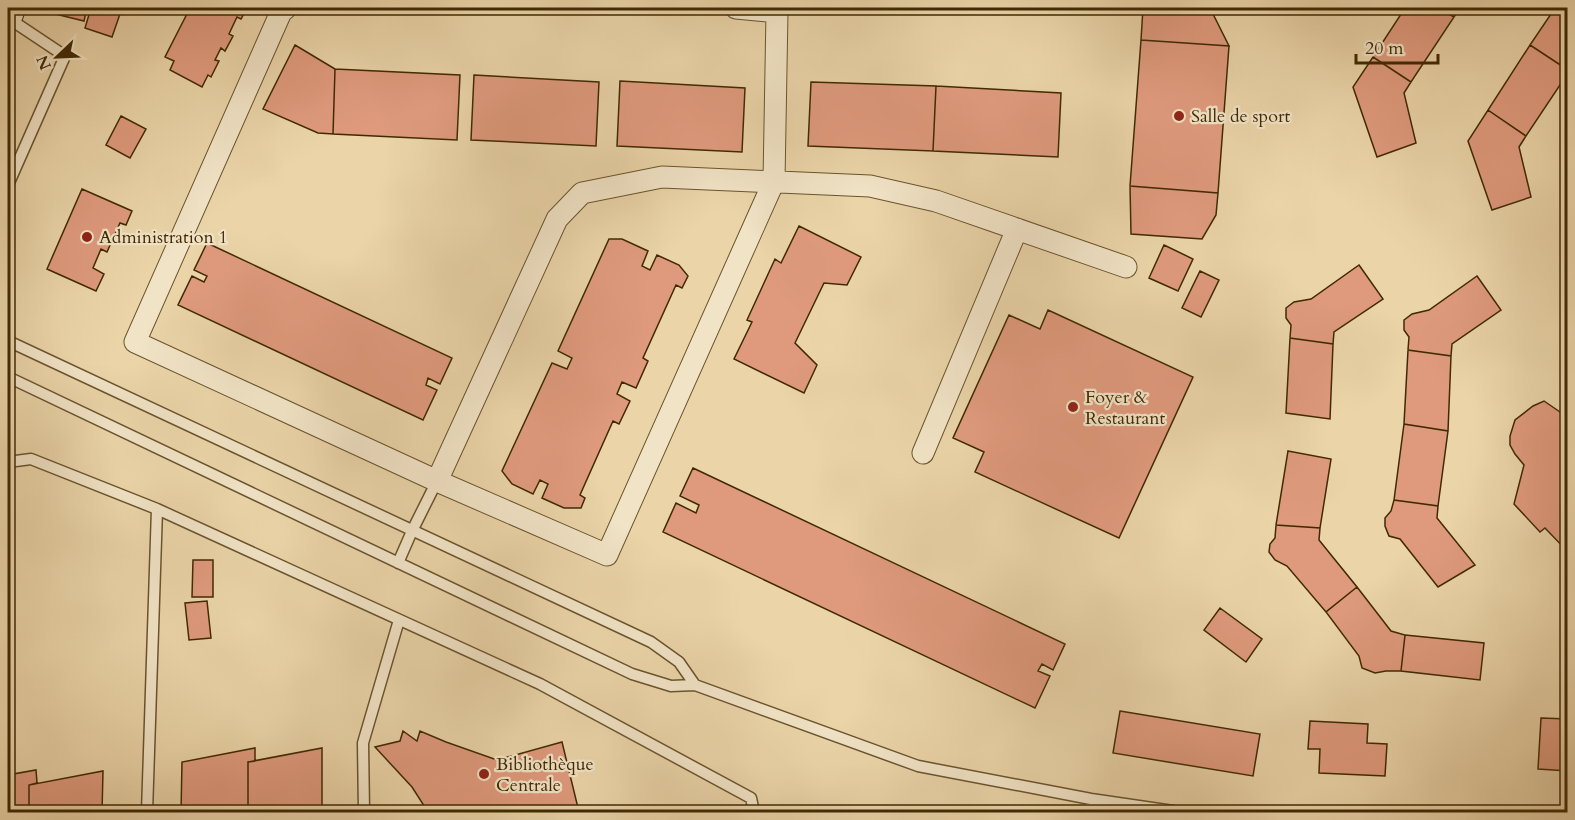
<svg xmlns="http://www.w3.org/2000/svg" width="1575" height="820" font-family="Cardo,serif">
	<rect width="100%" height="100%" fill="#ead4a8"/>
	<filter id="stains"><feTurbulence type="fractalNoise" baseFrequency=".00333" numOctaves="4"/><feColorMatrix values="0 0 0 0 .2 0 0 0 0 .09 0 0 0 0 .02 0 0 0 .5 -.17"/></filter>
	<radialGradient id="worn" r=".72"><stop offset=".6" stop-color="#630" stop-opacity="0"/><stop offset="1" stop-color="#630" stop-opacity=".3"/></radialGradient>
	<path fill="#df9a7d" stroke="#402904" stroke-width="1.5" d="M44,8h43l-3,13 -41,-10z
		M91,8h20l10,3 -9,26 -27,-9z
		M190,8h57l-6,11 -4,-2 -8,17 4,2 -8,15 -4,-3 -6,12 4,1 -8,16 -3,-2 -6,12 -32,-17 4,-9 -9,-4z
		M1143,8h67l19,38 -88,-6z
		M1405,8h34l15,9 -43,65 -38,-25z
		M1439,8h21l-6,9z
		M1555,8h13v62l-38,-25z
		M1141,40l88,6 -11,147 -88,-7z
		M295,45l40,24 -2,65 -15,-1 -55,-24z
		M1530,45l38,25v3l-42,63 -38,-26z
		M1373,57l38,25 -7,11 12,50 -39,14 -24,-70z
		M335,69l125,6 -3,65 -124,-6z
		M474,75l125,7 -3,64 -125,-6z
		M620,81l125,7 -3,64 -125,-6z
		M811,82l125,4 -3,65 -125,-5z
		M936,86l125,7 -3,64 -125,-6z
		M1488,110l38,26 -7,11 12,50 -39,13 -24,-69z
		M121,116l25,13 -16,29 -24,-13z
		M1130,186l88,7 -2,22 -14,24 -71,-5z
		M82,189l50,22 -6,14 -6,-2 -13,29 -6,-3 -8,19 11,6 -8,17 -49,-22z
		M799,226l62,31 -14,28 -23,-2 -29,60 22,22 -13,28 -70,-34 18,-37 -5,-2 28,-61 6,4z
		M609,239h13l26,12 -6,15 8,4 7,-15 22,10 9,11 -6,12 -6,-3 -33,73 5,3 -12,27 -14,-6 -5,12 13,7 -11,23 -6,-3 -33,74 5,3 -4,10h-17l-22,-10 6,-14 -8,-4 -7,14 -21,-10 -10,-13 50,-108 15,6 5,-11 -14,-7z
		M207,243l245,115 -12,26 -12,-6 -2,7 11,5 -14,30 -245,-115 14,-29 12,6 3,-6 -13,-6z
		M1164,245l29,14 -15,32 -29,-13z
		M1359,265l24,34 -49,33 -1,12 -43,-6 1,-13 -5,-7v-10l8,-6 17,-3z
		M1200,271l19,9 -18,37 -19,-9z
		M1477,276l24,34 -49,34 -1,12 -43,-6 1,-13 -5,-7v-10l8,-6 17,-4z
		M1048,310l145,67 -74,161 -144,-66 9,-20 -31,-14 56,-123 31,14z
		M1290,338l43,6 -3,75 -44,-6z
		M1408,350l43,6 -3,75 -44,-7z
		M1544,401l16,11 8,9v131l-23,-24 -5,4 -26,-28 10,-39 -9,-11 -5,-9v-9l5,-16 18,-14z
		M1568,406v15l-8,-9z
		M1404,424l44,7 -10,75 -44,-6z
		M1288,451l43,8 -11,69 -44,-3z
		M693,468l372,176 -12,26 -11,-6 -4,7 12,5 -15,32 -372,-176 13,-29 20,10 3,-8 -19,-9z
		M1394,500l44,6 -1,12 38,47 -37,22 -38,-48 -11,-3 -4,-10v-8l6,-7z
		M1276,525l44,3 -1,12 38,47 -31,25 -39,-46 -12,-6 -6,-8 1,-8 5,-6z
		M193,560h20v37h-21z
		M1357,587l34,44 14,4 -4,36h-15l-11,2 -13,-5 -3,-12 -33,-44z
		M207,601l4,37 -22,2 -4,-37z
		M1220,608l42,31 -16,23 -42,-32z
		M1405,635l79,8 -4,37 -79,-9z
		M1120,711l140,23 -7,42 -140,-23z
		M1541,718l27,1v52l-30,-2z
		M1310,721l58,3 -1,19 20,1 -2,32 -66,-3 1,-24h-12z
		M403,731l14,10 3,-10 26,11 51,18 65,-18 17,70h-151l-16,-25 -37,-40 25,-6z
		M255,748v13l-7,1v50h-67l1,-50z
		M322,748v64h-74v-50z
		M36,770l1,13 -8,2v27h-21v-37z
		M103,771l-1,41h-73v-27z"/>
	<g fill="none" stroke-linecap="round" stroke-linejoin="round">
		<g stroke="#6a542d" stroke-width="13">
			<path id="lane" d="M8,18l57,38 -57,129
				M8,341l643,301 28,20 16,23
				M8,377l624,297 39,12 24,-1 223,81 173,33 89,13
				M8,462l23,-3 126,50 383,175 211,114 3,14
				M398,563l14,-32 25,-50
				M147,812l10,-303
				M364,812l-1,-69 36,-123
				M1091,812v-13"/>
		</g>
		<g stroke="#6a542d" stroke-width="23">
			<path id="street" d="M286,8l-5,4 -146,330 302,139 170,74 167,-374 3,-169 -41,-4
				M923,453l94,-224
				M437,481l120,-262 25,-26 80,-16 208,9 66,15 190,66"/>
		</g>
		<g stroke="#402904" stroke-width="32">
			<path id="secondary" d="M8,14l2,-6"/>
		</g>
		<use href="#lane" stroke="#f1e3c6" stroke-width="10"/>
		<use href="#street" stroke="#f1e3c6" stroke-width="21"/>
		<use href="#secondary" stroke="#f1e3c6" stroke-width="30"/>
	</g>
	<g fill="#8f2418" stroke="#f1e3c6" stroke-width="2">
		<circle cx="1179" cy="116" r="6"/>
		<circle cx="87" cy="237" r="6"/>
		<circle cx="1073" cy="407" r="6"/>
		<circle cx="484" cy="774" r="6"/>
	</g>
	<g text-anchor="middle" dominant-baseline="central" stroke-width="4.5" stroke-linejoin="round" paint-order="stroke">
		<g font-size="18" fill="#402904" stroke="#f1e3c6" text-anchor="start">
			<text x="1191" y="116">Salle de sport</text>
			<text x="99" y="237">Administration 1</text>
			<text x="1085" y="397">Foyer &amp;<tspan x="1085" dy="21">Restaurant</tspan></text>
			<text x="496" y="764">Bibliothèque<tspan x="496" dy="21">Centrale</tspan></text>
		</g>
	</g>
	<rect width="1575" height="820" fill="none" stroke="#ead4a8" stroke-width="30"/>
	<rect x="9" y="9" width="1557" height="802" fill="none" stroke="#402904" stroke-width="3"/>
	<rect x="15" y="15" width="1545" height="790" fill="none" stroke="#402904" stroke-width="1.5"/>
	<g transform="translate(57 57) rotate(247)" stroke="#f1e3c6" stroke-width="4.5" paint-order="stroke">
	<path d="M0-4.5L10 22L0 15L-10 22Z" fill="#402904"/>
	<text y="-9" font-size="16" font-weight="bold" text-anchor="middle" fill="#402904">N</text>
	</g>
	<path d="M1356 54v9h82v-9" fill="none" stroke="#402904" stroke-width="3"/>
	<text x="1365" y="54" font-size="18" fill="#402904" stroke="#f1e3c6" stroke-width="4.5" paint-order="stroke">20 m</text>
	<rect width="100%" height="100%" filter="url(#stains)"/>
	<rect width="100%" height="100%" fill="url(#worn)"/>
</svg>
